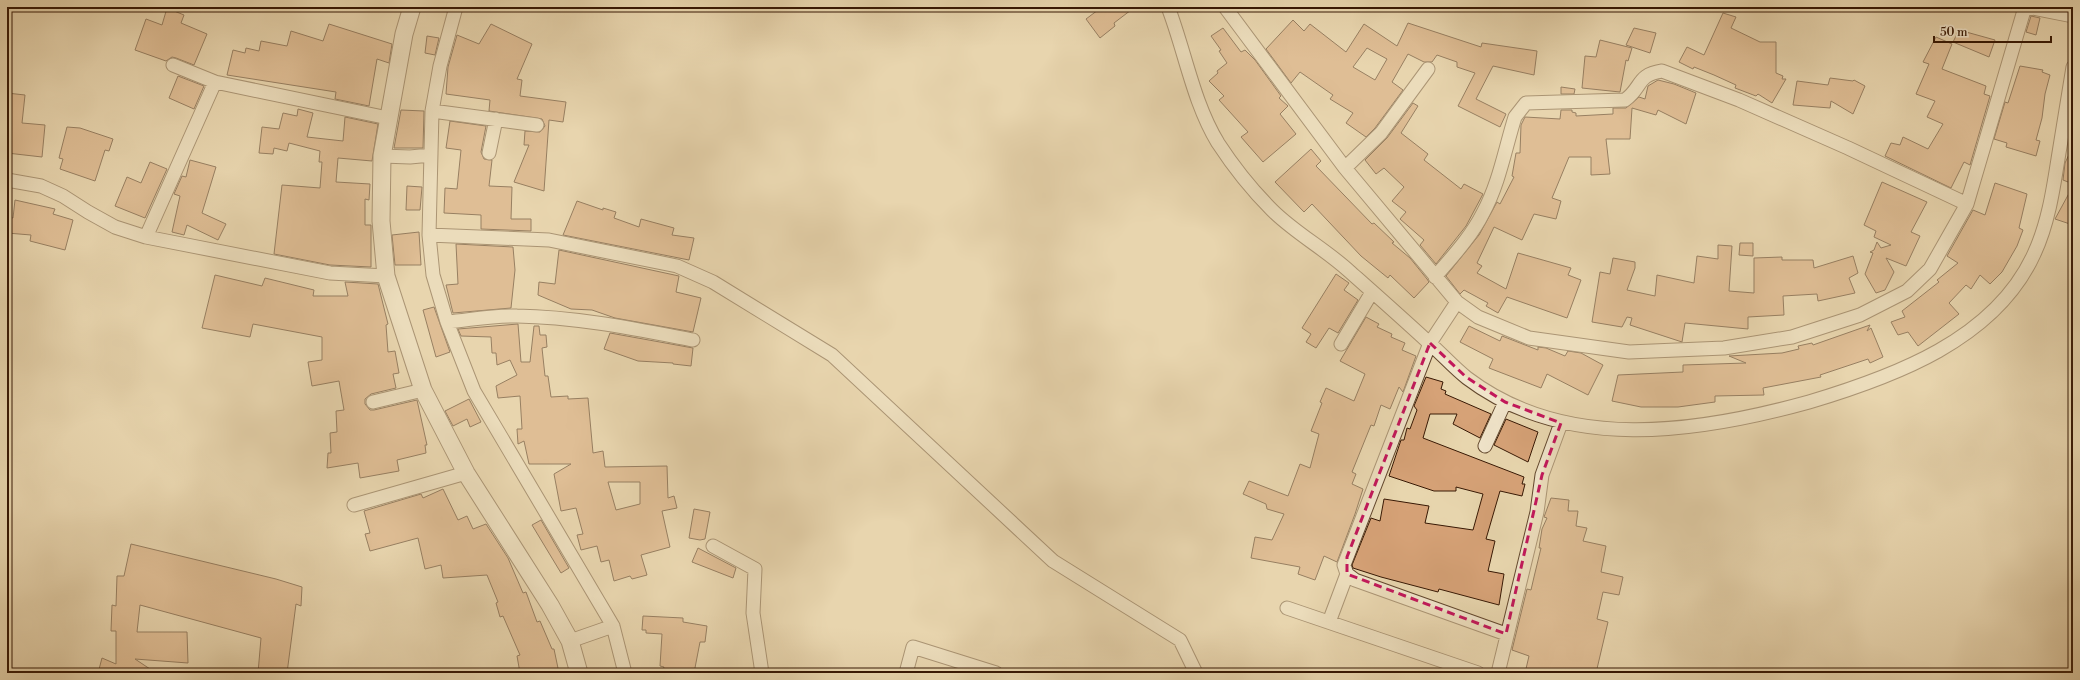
<svg xmlns="http://www.w3.org/2000/svg" width="2080" height="680" font-family="'Libre Bodoni',serif">
	<rect width="100%" height="100%" fill="#e8d6ae"/>
	<filter id="stains"><feTurbulence type="fractalNoise" baseFrequency=".005" numOctaves="4"/><feColorMatrix values="0 0 0 0 .2 0 0 0 0 .09 0 0 0 0 .02 0 0 0 .5 -.17"/></filter>
	<radialGradient id="worn" r=".72"><stop offset=".6" stop-color="#630" stop-opacity="0"/><stop offset="1" stop-color="#630" stop-opacity=".3"/></radialGradient>
	<path fill="#d6a277" stroke="#371804" fill-rule="evenodd" d="M1102,7h33l-21,16 1,3 -15,12 -14,-19z
		M167,8l17,7 -3,8 26,11 -13,31 -18,-7 -4,-1 -6,4 -31,-11 11,-31 16,6z
		M1723,13l13,4 -5,11 29,14h16v31l7,3 -1,3h4l-14,24 -14,-9 -2,2 -21,-8 1,-3 -22,-10 -20,-8 -1,2 -14,-7 8,-15 17,8z
		M2031,16l9,2 -4,17 -10,-3z
		M1293,20l11,11 6,-7 36,28 18,-28 33,22 11,-23 73,24 1,-4 55,8 -3,24 -41,-9 -17,33 30,15 -6,13 -42,-21 17,-33 -18,-6v-5l-20,-7 -5,7h-8l-16,-8 -16,28 11,8 -28,38 -9,9 -20,-14 7,-10 -23,-14 3,-4 -33,-23 -9,11 -25,-34zM1367,48l20,11 -12,21 -22,-13z
		M329,24l63,20 -3,19 -12,-4 -8,47 -34,-7 1,-7 -109,-17 6,-25 12,3 1,-5 13,3 2,-10 26,5 4,-15 32,10z
		M491,24l41,20 -15,35 5,1 -2,16 46,6 -3,20 -14,-2 -5,71 -30,-9 15,-37h-5l1,-14 15,1 5,-6 -3,-7 -53,-8 1,-11 -44,-6 2,-27 9,-32 22,9z
		M1223,28l18,24 4,-2 10,10 26,36 -2,2 9,8 -8,8 16,20 -33,28 -22,-25 7,-5 -29,-32 5,-4 -15,-15 9,-8 -1,-2 10,-8 -8,-12 2,-1 -10,-14z
		M1634,28l22,5 -6,20 -24,-8z
		M1959,30l36,10 -6,17 -36,-15z
		M427,36l12,2 -4,17 -10,-2z
		M1936,37l16,7 -10,25 44,17 -2,8 6,2 -20,69 -6,-3 -13,26 -66,-32 6,-13 9,2 3,-8 25,12 15,-25 -16,-7 8,-16 -19,-7 13,-30 -6,-2z
		M1600,40l32,8 -4,13 -2,-1 -6,32 -38,-4 3,-32 11,1z
		M2020,66l23,4 -1,2 8,3 -5,19 -3,24 -6,22 4,1 -4,15 -30,-9 1,-4 -13,-4 11,-37 3,1z
		M178,76l26,10 -10,23 -25,-11z
		M1830,78l23,3 1,-1 11,6 -12,28 -22,-13 -1,7 -37,-3 4,-24 31,4z
		M1658,80l16,4 22,9 -10,31 -28,-14 -2,5 -24,-7 -2,31h-24l4,35 -19,1v-18h-22l-17,41 9,3 -5,18 -22,-5 -12,26 -28,-13 -17,36 5,3 -5,7 29,16 12,-36 53,15 -3,7 13,5 -14,38 -60,-21 -9,16 -12,-7 2,-3 -24,-13 -4,4 -14,-18 33,-41 18,-33 3,2 14,-27 -2,-1 4,-23h4l1,-28 4,-8 35,2 1,-9h11v2l4,1v3l37,-2v-6h13l13,-11 6,2 3,-13z
		M1561,87l14,2 -1,5h-13z
		M7,93l18,2 -3,28 23,2 -3,32 -35,-4z
		M1413,103l5,3 -17,27 27,21 -4,6 37,29 3,-5 19,10 -17,32 -30,38 -16,-19 4,-5 -24,-21 6,-7 -14,-11 12,-14 -20,-19 -8,6 -11,-14 22,-22z
		M298,109l15,4 -6,24 36,4 2,-24 33,7 -6,37 -34,-3 -2,24 34,2 -1,16 -4,-1v26h6v42l-41,-2 -56,-11 8,-69 38,3 2,-26h-3l1,-11 -31,-8 -2,8 -13,-3 -1,6 -14,-1 3,-26 17,2 4,-16 14,3z
		M401,110l23,1 -1,37h-29z
		M450,121l36,5 -5,26 3,7 8,1 -3,26 23,1 -1,32h20v12l-50,-2v-14l-37,-2 1,-25 12,1 4,-39 -15,-2z
		M67,127l13,1 33,11 -4,12 -4,-1 -10,31 -35,-12 3,-10 -4,-1z
		M2073,146v38l-10,-4 2,-17z
		M1311,149l10,12 -5,5 56,58 2,-1 20,19 -2,1 18,15 17,21 2,3 -15,16 -24,-23 -2,3 -27,-22 -49,-52 -8,8 -29,-30z
		M190,160l26,7 -14,46 24,11 -8,16 -31,-15 -3,10 -12,-3 8,-36 -6,-2 8,-18 4,1z
		M150,162l17,7 -22,49 -30,-12 12,-29 14,6z
		M1882,182l45,20 -16,30 9,4 -14,30 -20,-8 8,14 -9,18 -9,3 -11,-19 8,-21 -3,-1 4,-2 3,-8 4,6 10,-3 -17,-8 2,-6 -12,-6z
		M1995,183l32,11 -8,34 4,2 -6,16 -15,26 -12,12 -10,-9 -9,14 -5,-4 -17,18 10,11 -41,32 -10,-14 -10,3 -7,-13 14,-5 -3,-6 37,-29 -2,-2 21,-17 -11,-7 26,-46 12,5z
		M407,186l15,1 -2,23h-14z
		M2073,186v39l-18,-6z
		M15,200l40,9 -2,5 20,6 -8,30 -35,-9 1,-6 -24,-2v-16l6,1z
		M577,201l26,9v-2l13,4 -2,6 25,9 2,-8 33,9 -2,7 22,3 -5,22 -126,-25z
		M419,232l2,33h-26l-3,-30z
		M1740,243h13v13l-14,-1z
		M456,244l57,3 2,23 -4,38 -58,5 -7,-28 12,-1z
		M1718,245l14,1 -3,45 25,2v-35l28,-1v3h31l1,8 39,-12 5,17 -9,5 6,15 -37,8 -1,-7 -34,2 1,19 -36,2v12l-63,-6 -3,19 -52,-17 2,-7 -5,-1 -5,10 -30,-5 8,-50 10,2 3,-16 22,4v6l-8,22 28,6 2,-21 37,8 3,-27 21,3z
		M559,250l120,26 -3,16 25,6 -8,34 -78,-14 -23,-8 -21,-1 -33,-14 1,-13 16,2z
		M1336,274l13,9 -5,7 14,10 -20,33 -9,-5 -13,20 -10,-6 5,-8 -9,-6z
		M215,275l47,11 3,-8 49,12 -1,6h35l-3,-14 33,2 10,40 -2,1 2,27 7,-1 4,22 -6,1 3,14 -25,6 -6,5v5l5,6h4l43,-10 10,45h-2l1,8 -29,7 2,11 -39,7 -2,-15 -31,5 1,-15h3l-1,-20 7,-1 -1,-21 8,-1 -5,-29 -27,5 -4,-24 14,-2v-23l-69,-13 -3,13 -48,-9z
		M434,307l16,45 -14,5 -13,-47z
		M1366,317l13,7 -2,3 15,7 -1,3 14,6 -3,7 14,6 -13,36 -4,-5 -9,22 -9,-4 -7,21 -3,-1 -19,47 4,2 -4,10 11,5 -8,25 -18,48 -13,-6 -9,24 -17,-6 2,-7 -49,-9 4,-21 17,3 12,-26 -17,-5 -1,-5 -23,-10 6,-13 39,15 12,-32 10,4 9,-34 -8,-3 11,-28 -2,-1 6,-14 28,13 11,-27 -25,-13z
		M518,324l3,38h9l4,-36h5l1,9h6l1,12 -5,1 3,28h3l3,21 17,-1v3l20,-1 5,55 10,-2 2,16 62,-1 1,32 6,-2 3,12 -15,3 8,36 -29,8 6,20 -15,4 -2,-3 -16,5 -5,-21 -8,2 -4,-16 -16,4 -4,-15 6,-1 -7,-26 -15,3 -7,-37 17,-10h-42l-5,-23 -6,3 -1,-15h5l-2,-33 -22,2 -2,-12 21,-11 -7,-15 -13,5 -1,-12h-4l-1,-16 -30,-1 -3,-7zM608,482h32v22l-24,6z
		M1870,325l-3,6 4,-3 12,29 -13,6 -2,-4 -48,16 1,2 -58,11 1,7 -49,1v6l-37,5h-37l-29,-6 6,-26 65,-3v-7l63,-2 -17,-7 53,-3 17,-4 -1,-3 14,-3 1,2z
		M1469,326l31,15 2,-5 36,14v-3l8,1 19,8 3,-5 13,2 22,12 -15,30 -41,-21 -6,14 -52,-20 4,-9 -33,-17z
		M610,333l83,15 -2,18 -18,-2v-1l-35,-2 -34,-12z
		M1426,377l17,5 -2,7 5,2 -1,3 46,20 -11,24 -27,-14 4,-10h-27l-7,24 101,39 -2,7h3l-3,12 -22,-5 -14,48 9,2 -7,30 16,3 -5,31 -60,-16 -1,3 -57,-15 -28,-9 -1,-3 19,-47 9,3 4,-22 45,7 -4,17 48,7 10,-36 -27,-7v4h-22l-45,-15 12,-36h3l3,-12 3,1 7,-19 -3,-4z
		M469,399l12,23 -11,5 -3,-8 -14,7 -8,-15z
		M1506,419l32,13 -10,30 -34,-17z
		M443,489l15,31 9,-4 6,13 13,-5 22,34 15,35 3,-1 11,30 3,-1 12,28h2l5,24h-39l-3,-17 3,-1 -17,-39 -3,1 -4,-14 2,-1 -11,-27 -44,3 -2,-13 -16,4 -7,-31 -48,13 -5,-17 5,-1 -6,-22 57,-17 2,4z
		M1551,498l18,2 -1,11h10l-2,15 11,2 -4,13 23,5 -5,26 22,5 -4,18 -16,-3 -6,27 11,3 -12,51h-71l4,-17 -17,-6 15,-61 4,1 3,-13 7,-29h-2l3,-19 5,-11 -3,-1z
		M694,509l16,3 -5,27 -5,1 -11,-2z
		M541,520l28,48 -8,5 -29,-48z
		M131,544l145,35 26,8 -1,19 -5,-2 -9,69h-29l3,-35 -121,-33 -3,27h50l1,31 -53,-4 21,14h-58l4,-15 14,6v-33h-5l1,-26 4,1 1,-30h7z
		M698,548l38,20 -3,10 -41,-16z
		M643,616l40,2v4l24,4 -2,16h-5l-6,31h-32l2,-6 -4,-1 2,-32 -16,-1v-3h-4z"/>
	<g fill="none" stroke-linecap="round" stroke-linejoin="round">
		<g stroke="#63482e" stroke-width="15">
			<path id="minor" d="M456,7l-16,59 -8,45 -3,124 4,40 14,47 27,69 139,235 12,47
				M1168,7c17,44 25,95 50,136 15,23 34,47 54,67 23,23 53,39 77,61 27,24 53,47 79,71 13,11 25,25 39,36 99,75 230,55 342,24 84,-25 186,-62 225,-148 14,-30 19,-63 24,-95 5,-31 10,-61 15,-92
				M1225,7l120,161 112,134 21,15 51,21 100,14 95,-4 68,-11 68,-22 47,-24 23,-22 37,-65 58,-197
				M2027,7l46,9
				M173,65l42,17 173,36
				M432,111l105,14
				M489,153l7,-34
				M382,156l28,1 21,-2
				M1345,168l36,-35 47,-64
				M7,180l34,6 22,10 25,16 27,15 31,10 184,36 56,3
				M429,235l120,5 128,26 36,16 119,73 221,206 127,79 16,33
				M146,237l69,-155
				M1435,277c17,-20 36,-40 48,-64 16,-29 22,-64 32,-96l11,-14 99,-3c18,-13 11,-25 37,-29l77,29 109,48 119,56
				M1457,302l-27,41 -86,222 3,9 8,6 151,54
				M447,322c23,-2 47,-7 70,-6 60,1 118,13 176,24
				M1341,344l31,-52
				M373,402l50,-12
				M1485,446l20,-44
				M354,505l112,-32
				M713,546l42,23 -2,44 9,60
				M1287,608l191,65
				M1329,622l18,-48
				M570,641l43,-15
				M906,673l7,-26 83,26
				M1498,673l39,-161 5,-37 19,-52"/>
		</g>
		<g stroke="#63482e" stroke-width="19">
			<path id="tertiary" d="M412,7l-8,27 -22,122 -1,65 5,55 37,114 43,83 84,132 20,36 9,32"/>
		</g>
		<use href="#minor" stroke="#f0e4ca" stroke-width="13"/>
		<use href="#tertiary" stroke="#f0e4ca" stroke-width="17"/>
	</g>
	<path d="M0 0H2080V680H0ZM1430,343l36,34 39,25 56,21 -19,52 -36,159 -159,-60v-17z" fill="#e8d6ae" fill-opacity=".55" fill-rule="evenodd"/>
	<path fill="none" stroke="#c2185b" stroke-width="3" stroke-dasharray="8 5" stroke-linejoin="round" d="M1430,343l36,34 39,25 56,21 -19,52 -36,159 -159,-60v-17z"/>
	<rect width="2080" height="680" fill="none" stroke="#e8d6ae" stroke-width="24"/>
	<rect x="8" y="8" width="2064" height="664" fill="none" stroke="#371804" stroke-width="2"/>
	<rect x="12" y="12" width="2056" height="656" fill="none" stroke="#371804"/>
	<path d="M1934 36v6h117v-6" fill="none" stroke="#371804" stroke-width="2"/>
	<text x="1940" y="36" font-size="12" fill="#371804" stroke="#f0e4ca" stroke-width="3" paint-order="stroke">50 m</text>
	<rect width="100%" height="100%" filter="url(#stains)"/>
	<rect width="100%" height="100%" fill="url(#worn)"/>
</svg>
